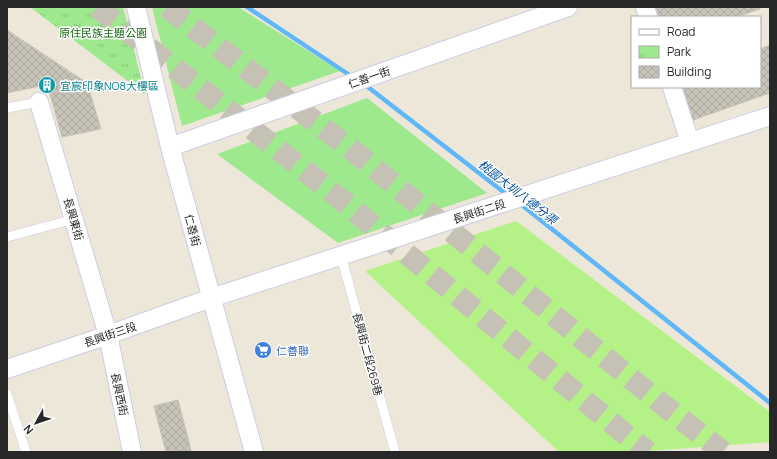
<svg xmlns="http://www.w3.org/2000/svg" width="777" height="459" font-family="Manrope,'Noto Sans TC',sans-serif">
	<defs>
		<pattern id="park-tufts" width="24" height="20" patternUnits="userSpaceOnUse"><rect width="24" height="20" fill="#9ee98e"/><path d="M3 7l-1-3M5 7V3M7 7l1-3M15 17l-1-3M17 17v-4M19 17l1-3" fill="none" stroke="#88c87a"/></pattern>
		<pattern id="building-cross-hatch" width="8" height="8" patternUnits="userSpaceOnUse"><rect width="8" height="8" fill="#c7c3b8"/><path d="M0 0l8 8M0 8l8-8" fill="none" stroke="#aba89e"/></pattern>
	</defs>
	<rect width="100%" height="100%" fill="#ece7d8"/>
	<path fill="#9ee98e" d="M152,7h86l102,64 -158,55z
		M367,98l120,95 -149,50 -121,-89z"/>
	<path fill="url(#park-tufts)" d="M30,7h93l22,87z"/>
	<path fill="#b4f288" d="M516,221l254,191v30l-135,10h-76l-194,-181z"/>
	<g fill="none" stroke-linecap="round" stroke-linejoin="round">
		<path stroke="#5fb7fa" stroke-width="4.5" d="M247,7l107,71
			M364,84l146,113
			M518,202l252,201"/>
	</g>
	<path fill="url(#building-cross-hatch)" stroke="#c7c3b1" d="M656,7h103l1,2 -24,8h-77z
		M7,30l80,53 14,46 -39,8 -12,-43 -10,-8 -33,7z
		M770,45v48l-77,27 -11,-33h78v-38z
		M178,400l6,23 -24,6 -6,-23z
		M184,423l6,23 -24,6 -6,-23z
		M190,446l1,6h-24z"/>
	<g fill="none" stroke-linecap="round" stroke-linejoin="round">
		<path stroke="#c5c1b5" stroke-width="22" stroke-dasharray="22 11" stroke-linecap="butt" d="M97,7l230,181 297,245 24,19
			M167,7l190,147 305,250 61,48"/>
		<g stroke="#cdcde3" stroke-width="10">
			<path id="service" d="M7,108l32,-6
				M7,237l67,-18
				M341,256l54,196
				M7,394l19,58"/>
		</g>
		<g stroke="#cdcde3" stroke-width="20">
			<path id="minor" d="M136,7l34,140 84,305
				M645,7l3,10
				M672,87l18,55
				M39,102l69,233 24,117
				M170,147l398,-140
				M7,369l101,-34 103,-37 559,-182"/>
		</g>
		<use href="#service" stroke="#fff" stroke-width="9"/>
		<use href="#minor" stroke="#fff" stroke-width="18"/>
	</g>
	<defs>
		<g id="building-disc" transform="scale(0.9)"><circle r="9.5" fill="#0f9aa8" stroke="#fff"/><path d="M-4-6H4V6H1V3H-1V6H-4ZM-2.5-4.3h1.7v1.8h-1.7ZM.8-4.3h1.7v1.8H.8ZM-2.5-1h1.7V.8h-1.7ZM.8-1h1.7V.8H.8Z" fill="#fff"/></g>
		<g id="supermarket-disc" transform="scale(0.9)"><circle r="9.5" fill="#3f7fe0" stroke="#fff"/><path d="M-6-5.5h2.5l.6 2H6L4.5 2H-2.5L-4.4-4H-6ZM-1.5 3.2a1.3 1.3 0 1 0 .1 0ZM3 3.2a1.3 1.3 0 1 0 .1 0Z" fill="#fff"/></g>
	</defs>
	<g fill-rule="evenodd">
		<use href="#building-disc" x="47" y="85"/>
		<use href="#supermarket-disc" x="263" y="350"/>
	</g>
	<g text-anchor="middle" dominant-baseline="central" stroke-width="3" stroke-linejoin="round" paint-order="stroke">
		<g font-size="11" fill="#166b12" stroke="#fff">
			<text x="103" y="32">原住民族主題公園</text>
		</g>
		<g font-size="11" fill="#282828" stroke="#fff">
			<text transform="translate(369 77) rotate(-19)">仁善一街</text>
			<text transform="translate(479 211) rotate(-18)">長興街二段</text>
			<text transform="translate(74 219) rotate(74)">長興東街</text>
			<text transform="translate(193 230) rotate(75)">仁善街</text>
			<text transform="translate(110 334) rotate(-19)">長興街三段</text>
			<text transform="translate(368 354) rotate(75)">長興街二段269巷</text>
			<text transform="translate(120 394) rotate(78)">長興西街</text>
		</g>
		<g font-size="11" fill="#0d838f" stroke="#fff" text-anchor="start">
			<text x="60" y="85">宜宸印象NO8大樓區</text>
		</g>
		<g font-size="11" fill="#366cbe" stroke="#fff" text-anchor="start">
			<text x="276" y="350">仁善聯</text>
		</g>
		<g font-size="12" font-style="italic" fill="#0051a3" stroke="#fff">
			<text transform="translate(518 192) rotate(38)">桃園大圳八德分渠</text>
		</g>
	</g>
	<rect width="777" height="459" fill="none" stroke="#282828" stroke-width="16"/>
	<rect x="631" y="16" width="130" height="72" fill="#ffffff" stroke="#a9a9a9"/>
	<rect x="639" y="29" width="20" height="6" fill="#ffffff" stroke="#a9a9a9"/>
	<text x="667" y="36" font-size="12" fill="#282828">Road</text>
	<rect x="639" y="46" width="20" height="12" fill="url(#park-tufts)" stroke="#a9a9a9"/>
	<text x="667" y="56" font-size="12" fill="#282828">Park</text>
	<rect x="639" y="66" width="20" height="12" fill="url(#building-cross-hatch)" stroke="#a9a9a9"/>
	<text x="667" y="76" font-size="12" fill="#282828">Building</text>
	<g transform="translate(36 423) rotate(230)" stroke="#ffffff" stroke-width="3" paint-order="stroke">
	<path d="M0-3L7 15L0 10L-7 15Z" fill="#282828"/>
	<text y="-6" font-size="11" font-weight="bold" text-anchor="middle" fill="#282828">N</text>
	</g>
</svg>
